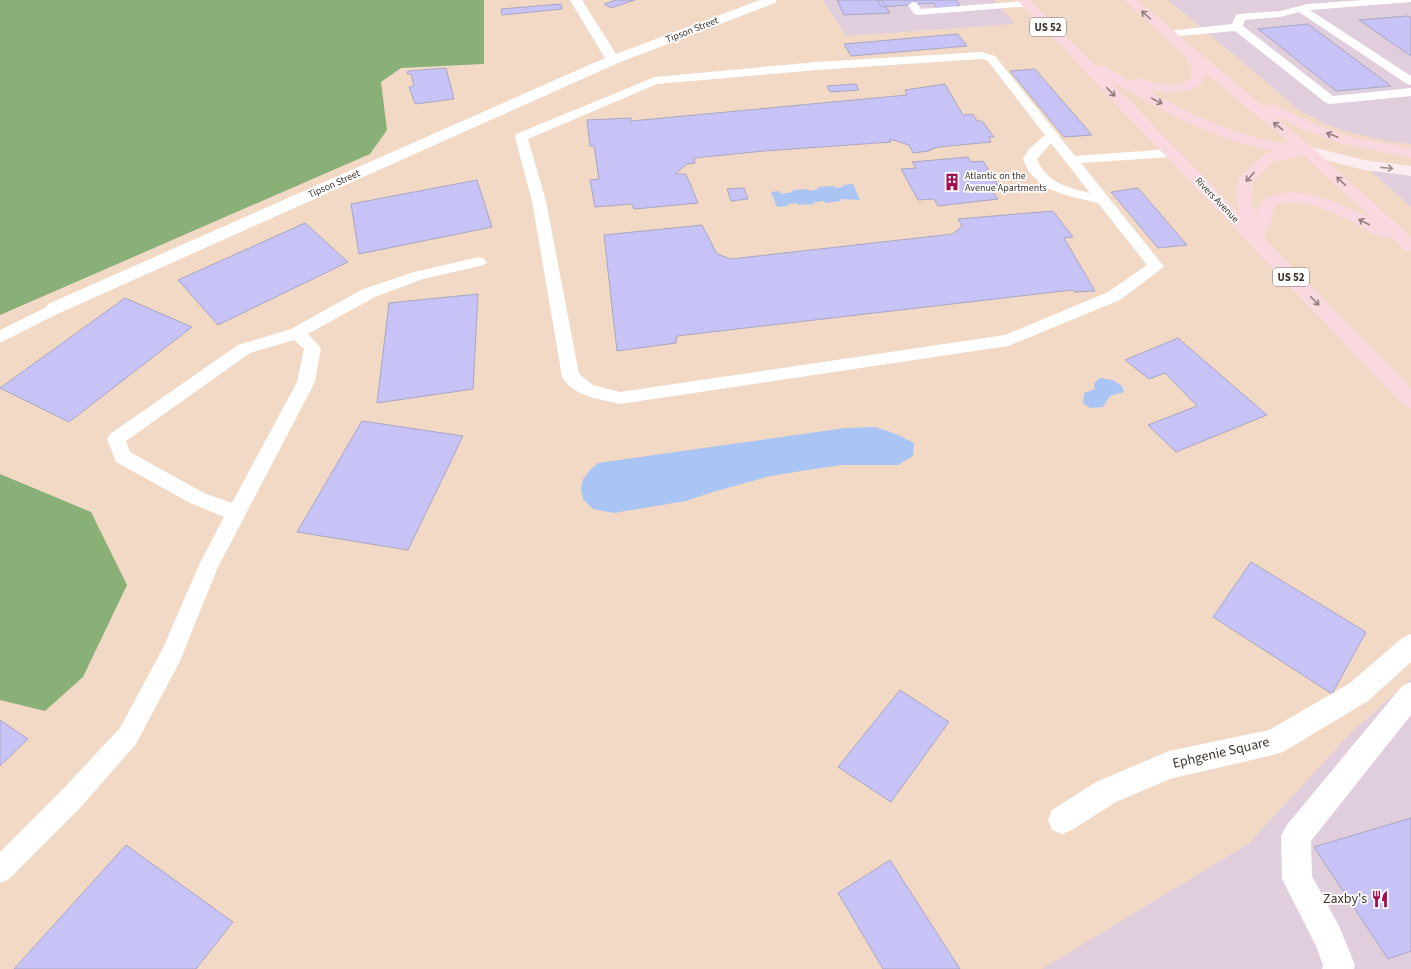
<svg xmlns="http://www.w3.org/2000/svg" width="1411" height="969" font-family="'Source Sans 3',sans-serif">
	<rect width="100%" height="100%" fill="#f2d9c6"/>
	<path fill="#e1cedd" d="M823,0h171l21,24 -169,12z
		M1168,0h243v144l-24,-3 -43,-10 -17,-6 -30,-16 -27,-24z
		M1364,165l47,6v36z
		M1411,679v290h-369l206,-125 103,-111z"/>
	<path fill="#89b076" d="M0,0h484v64l-83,4 -20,14 6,48 -17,24 -370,161z
		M0,474l91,38 36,73 -44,92 -38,34 -45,-11z"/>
	<path fill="#aac4f3" d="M853,184l7,16 -20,-1 1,2 -16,2 -1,-2 -10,1 1,2 -17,1 -1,-2 -9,1v2l-11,1 -6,-15 9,-1 1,3 12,-2 -1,-2 16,-1 2,2 8,-2 -1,-2 17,-1 1,2 8,-1v-2z
		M1100,378l13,2 9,6 2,6 -14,4 -7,11 -13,1 -7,-5 1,-10 11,-4 -1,-6z
		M876,427l20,7 18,9 -1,13 -15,9h-57l-71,11 -57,16 -27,9 -72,12 -21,-4 -10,-10 -2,-10 2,-10 7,-9 8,-7 247,-35z"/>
	<path fill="#c8c3f7" stroke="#a8a6c0" d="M616,0h19l-24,8 -7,-4z
		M837,0h45l8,13 -46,2z
		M877,0h79l4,5 -20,7 -7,-9 -51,4z
		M561,4l1,5 -60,6 -1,-6z
		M1408,16l3,2v38l-52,-36z
		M1308,24l83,62 -55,5 -78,-62z
		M958,34l9,12 -116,10 -7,-12z
		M446,68l8,31 -39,5 -6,-17 5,-1 -3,-12h-4l1,-3z
		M1035,69l57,66 -28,2 -54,-66z
		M856,84l3,6 -29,2 -3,-6z
		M945,84l18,31 10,-1 4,7h5l12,16h-5l2,5 -52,5 -10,3v1l-16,2 -4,-8 -19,-6 1,3 -127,9 -70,7 1,5 -8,1 -12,10h11l12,29 -64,6 -2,-5 -37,3 -5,-27 9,-1 -5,-33h-4l-3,-26 44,-2v3l276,-26 -2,-5z
		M968,157l3,5 12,-1 19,30 -9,1 5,7 -60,7 -4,-7 -16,1 -17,-31 15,-1 -4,-6z
		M477,180l15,47 -133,27 -8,-50z
		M744,188l4,11 -17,2 -4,-12z
		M1138,188l49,57 -29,3 -47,-56z
		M1053,211l20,26 -9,1 31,53 -20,1 -3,-2 -395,46 -1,7 -59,8 -13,-116 98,-10 15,29 14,5 222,-25 9,-8 -4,-7z
		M305,223l43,39 -130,63 -40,-45z
		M478,294l-5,95 -96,14 12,-100z
		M125,298l67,29 -123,95 -69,-34z
		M1178,338l89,77 -91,37 -28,-27 49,-19 -32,-33 -16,6 -24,-19z
		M362,421l101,15 -55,114 -111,-18z
		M1251,562l115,70 -34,62 -119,-77z
		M900,690l49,32 -58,80 -53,-35z
		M0,720l28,19 -28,27z
		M1411,818v133l-23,8 -74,-112z
		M126,845l107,77 -37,47h-182z
		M890,860l70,109h-77l-45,-76z"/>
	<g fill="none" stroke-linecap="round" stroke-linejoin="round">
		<path fill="#fff" fill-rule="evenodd" d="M1363,0h48v2l-101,8 101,66v9l-4,-1 -108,-72 -19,5 -35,3 -2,6 90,70 78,-8v8l-81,8 -4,-1 -91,-72 -67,6 -6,-3 6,-3 64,-7 4,-9 4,-1 40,-3 28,-7z
			M1026,1l4,1 1,2 -1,2 -112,9 -4,-1 -6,-9 5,-3 4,1 4,6z
			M982,52l13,4 80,100 96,-7 5,1 2,3 -2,3 -5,1 -90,6 80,100 3,3 -3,3 -41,31 -112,46 -388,58c-20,-5 -46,-7 -58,-27l-30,-176 -17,-64 1,-3 139,-57 162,-15zM981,59l6,1 58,75 -16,14 -6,10 6,13 15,15 21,8 33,8 49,62 -39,27 -103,43 -385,57 -27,-7 -14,-11 -33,-173 -18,-62 129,-55 160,-14zM1051,143l39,50c-23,-5 -44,-11 -53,-34z
			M479,257l5,2 3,3 -3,3 -61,14 -48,18 -67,37 13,14 -6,34 -97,185 -38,94 -44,83 -56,64 -71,71 -9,4v-31l62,-62 58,-62 43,-80 36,-83 25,-48 -34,-14 -74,-41 -9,-23 3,-5 128,-89 53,-16 72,-40 51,-17zM294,340l10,9 -7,33 -65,121 -28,-10 -74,-41 -4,-11 124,-88z
			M55,303l6,1 2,4 -2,4 -61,31v-13z"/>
		<path fill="#fff" fill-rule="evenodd" d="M570,0h12l34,54 144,-54h17l-2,3 -157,60 -556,249 -7,2 -7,-2 -2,-4 2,-4 557,-246z
			M1411,634v28l-43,39 -85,51 -10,3 -103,24 -54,23 -44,28 -10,4 -10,-4 -4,-10 4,-10 44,-28 73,-31 100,-21 81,-47 52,-45z
			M1411,682v33l-100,126 1,35 27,50 16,39 -1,4h-32l1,-4 -7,-19 -34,-67 -1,-43 5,-10 116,-140z"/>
		<path fill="#fcecef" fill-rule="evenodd" d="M1308,146l56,14 47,6v10l-47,-6 -61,-16 -3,-3 3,-3z"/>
		<path fill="#f9d9df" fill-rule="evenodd" d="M1017,0h13l65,66h9l27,15 6,-3c18,4 34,11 53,2l2,-9 -7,-15 -61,-56h13l127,107 6,-3 5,1 41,20 35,12 60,11v10l-68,-14 -37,-13 -32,-15 39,32 98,89v14l-6,-1 -14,-13c-10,3 -22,-6 -31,-11 -26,-13 -54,-29 -84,-21l-12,33 147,150v20l-7,-2zM1205,73l86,71c-53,-6 -100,-29 -146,-55 19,6 38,5 56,-4zM1109,80c52,30 106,61 166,71l-11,3 -27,26 -1,21 3,12zM1301,155h2l69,64c-26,-13 -57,-29 -87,-26 -8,1 -15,4 -22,6l-7,16 -4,-14 1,-20 21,-20 20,-3z"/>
	</g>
	<defs><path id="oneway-shaft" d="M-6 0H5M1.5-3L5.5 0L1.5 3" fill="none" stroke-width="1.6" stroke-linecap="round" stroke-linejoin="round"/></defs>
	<g stroke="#927f7d">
		<use href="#oneway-shaft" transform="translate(1146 15) rotate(-138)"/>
		<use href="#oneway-shaft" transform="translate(1111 92) rotate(46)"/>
		<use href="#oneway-shaft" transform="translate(1157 101) rotate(28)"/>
		<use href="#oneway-shaft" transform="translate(1278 126) rotate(-141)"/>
		<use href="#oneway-shaft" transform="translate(1332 135) rotate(-160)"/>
		<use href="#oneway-shaft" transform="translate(1250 177) rotate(132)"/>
		<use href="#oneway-shaft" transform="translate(1341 181) rotate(-137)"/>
		<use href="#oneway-shaft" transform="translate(1364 222) rotate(-153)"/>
		<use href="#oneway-shaft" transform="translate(1315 301) rotate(46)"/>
	</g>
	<use stroke="#9d908e" href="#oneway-shaft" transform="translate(1387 168) rotate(6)"/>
	<defs>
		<g id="building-bare" transform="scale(1.38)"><path d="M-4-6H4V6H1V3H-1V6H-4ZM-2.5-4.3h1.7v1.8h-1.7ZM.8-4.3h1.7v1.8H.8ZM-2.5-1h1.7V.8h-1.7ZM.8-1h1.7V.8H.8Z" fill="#a10e52" stroke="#fff" stroke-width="2.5" paint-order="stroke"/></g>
		<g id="restaurant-bare" transform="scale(1.38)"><path d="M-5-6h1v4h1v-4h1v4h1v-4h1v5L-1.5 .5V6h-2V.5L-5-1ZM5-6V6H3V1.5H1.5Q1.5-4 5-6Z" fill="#a10e52" stroke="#fff" stroke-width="2.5" paint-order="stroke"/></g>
	</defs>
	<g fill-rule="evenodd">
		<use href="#building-bare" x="952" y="182"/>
		<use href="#restaurant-bare" x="1380" y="899"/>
	</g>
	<g text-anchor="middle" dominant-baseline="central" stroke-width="3.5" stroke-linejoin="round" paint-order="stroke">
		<g font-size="10" fill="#3e352d" stroke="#fff">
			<text transform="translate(692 30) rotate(-21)">Tipson Street</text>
			<text transform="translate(334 184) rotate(-24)">Tipson Street</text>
			<text transform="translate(1217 200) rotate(46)">Rivers Avenue</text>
		</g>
		<g font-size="10" fill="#3e352d" stroke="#fff" text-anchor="start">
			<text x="965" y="176">Atlantic on the<tspan x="965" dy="12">Avenue Apartments</tspan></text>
		</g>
		<g fill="#fff" stroke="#78726c" stroke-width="1">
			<rect x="1030" y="18" width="36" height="18" rx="3"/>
			<rect x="1273" y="268" width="36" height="18" rx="3"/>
		</g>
		<g font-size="11" font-weight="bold" fill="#3e352d">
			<text x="1048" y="27">US 52</text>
			<text x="1291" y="277">US 52</text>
		</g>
		<g font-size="14" fill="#3e352d" stroke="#fff">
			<text transform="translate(1221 753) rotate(-13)">Ephgenie Square</text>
		</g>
		<g font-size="14" fill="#3e352d" stroke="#fff" text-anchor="end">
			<text x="1367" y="899">Zaxby's</text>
		</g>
	</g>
</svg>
